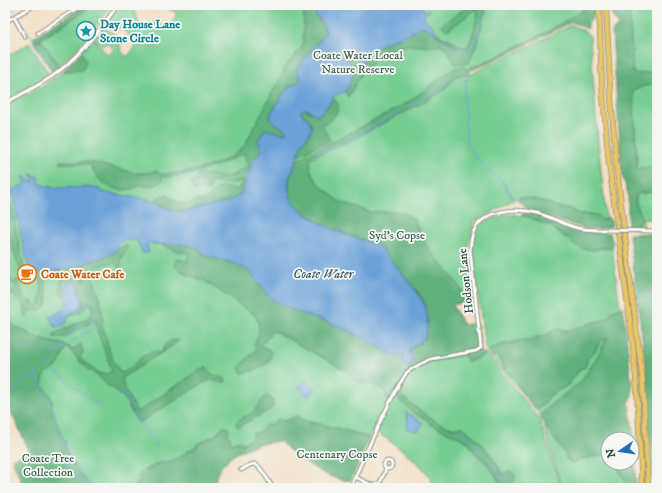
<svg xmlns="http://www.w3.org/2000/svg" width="662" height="493" font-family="'IM FELL DW Pica',serif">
	<rect width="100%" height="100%" fill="#f6f6f2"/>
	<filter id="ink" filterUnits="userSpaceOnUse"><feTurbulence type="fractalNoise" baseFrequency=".025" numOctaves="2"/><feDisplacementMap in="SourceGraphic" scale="8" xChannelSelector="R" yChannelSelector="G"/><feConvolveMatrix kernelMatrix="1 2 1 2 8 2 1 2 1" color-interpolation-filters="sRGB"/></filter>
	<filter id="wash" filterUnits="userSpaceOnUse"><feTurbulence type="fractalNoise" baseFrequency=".012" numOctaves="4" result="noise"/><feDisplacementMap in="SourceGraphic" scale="16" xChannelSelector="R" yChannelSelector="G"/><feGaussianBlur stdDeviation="0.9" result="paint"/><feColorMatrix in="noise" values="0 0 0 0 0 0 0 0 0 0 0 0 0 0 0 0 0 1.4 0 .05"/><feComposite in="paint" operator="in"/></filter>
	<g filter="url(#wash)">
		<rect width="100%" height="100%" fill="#f3dfc4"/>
		<path fill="#76cd92" stroke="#4a8563" d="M94,5h19l-36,44 -18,17 -17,-25 -8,2v-1l7,-3z
			M120,5h8l6,3c2,12 6,21 19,23l2,-9 14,7 8,-16 -13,-6 1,-2h420l-2,5 -34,21 -55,27 -24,10 -6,6 2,8 2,-6 9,-5 95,-46 14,7 4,5 8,105 8,75 -4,3 -9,-6h-13l-13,-6 -10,-1 -18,-7 -18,-3 -3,2h-4l-8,-14 -5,-5 12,20 -27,16 -13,5c2,9 -5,18 -5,27 1,17 4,35 6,51l-22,6 11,20 13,-2 2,2 2,21 -2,2 -46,11 -20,8 -20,29 5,1 21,19 5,1 8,7 36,17 9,13 12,10 16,24h-71c-1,-4 -2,-8 -4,-12 -9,-14 -41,-37 -56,-46l-4,8 -32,-10 -44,-10 -9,3 -6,-2 -3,2 -3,4 -6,1 -4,6 -14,9 -6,3 -2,-3h-6l-2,3 -5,-10v-7h-5l-6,8 -3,1 -1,2h-3l-13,9 -10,5 -1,2 -14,8 -12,1 -18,9 -1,11 -4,1 -4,4h-41l-15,-20 -10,-17 -14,-43 -1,-10 -8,-11 -1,-5 2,-6 5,-6c12,-2 10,-15 18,-23 -7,-5 -14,-4 -21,-6 -15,-4 -27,-15 -41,-19v-217l36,-18 22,-16 11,-1 7,-18 12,-13 15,16 6,-5 -6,-7 -6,3 -8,-7c12,-18 17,-8 27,4l-2,1 3,5 -1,2 5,5h2l12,-15 -4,-4 -3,2 -12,-11 -10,-1 -3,-5z
			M632,5h25v67l-20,2 -5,-2 -3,-66z
			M30,43l20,33 -45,24v-43z
			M657,82v84l-22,3 2,-2v-6l-4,-71z
			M657,191v28l-15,1 3,9 -10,-1 2,-3 -1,-31z
			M508,214l21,3 20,9 1,-1 6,6 20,14 23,4 3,-1h10l8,59 -8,3 -5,9 -37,12 -10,-2 -16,7 -41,8 -16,7 -2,-3 -12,-93v-18l2,-5 7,-9z
			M609,336c-7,13 -19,39 -30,48 -11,8 -31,20 -38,32l-5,-6 4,-3 10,-12 18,-10 12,-16 5,-2 2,-8 9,-9 4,-8z
			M487,354l52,65 22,69h-43l-5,-4 2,-9 -2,-3 -4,-1 -5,3 -3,-1 -9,-16 -10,-13 -19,-17c-3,0 -6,1 -9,1 -15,-1 -46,-25 -56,-36 9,-31 39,-32 66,-37l4,7z
			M489,354l2,2 6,-1c4,4 4,11 8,15 7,6 13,12 15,21z
			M543,423l22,30 11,9 4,-3 28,-5v9h8l5,11 9,14h-68z"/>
		<path fill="#60b07c" stroke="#407658" d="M85,5h9l-53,34 -7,3 -1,-4 2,-2z
			M304,5h10c0,15 12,17 11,29l-29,36 5,10c-4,5 -9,4 -13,8 -6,5 -12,18 -17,25l-1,4 1,2 14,10 1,1 -1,3 -5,1 -15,-5 -5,15 1,5v3l-8,7 -11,34 -4,4 -9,4 -45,11 -12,-2 -16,-9 1,-3 10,-4c7,8 13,10 24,9l3,-4c3,0 7,2 9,1 7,-1 8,-5 12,-9 5,-6 15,-3 21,-1l2,-1 5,-8 -18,3 -11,-2 -6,3 3,4 -3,2 -5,-3 -8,3 -1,-1 -3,-8 3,-1h8v-2l-6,-1 1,-3 12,-1 12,3h5l5,-1 13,-7 3,-5 -3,-11c-25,13 -54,25 -83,24l1,3c-7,8 -13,6 -23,5 -9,9 -30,4 -38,-4 -5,-4 -8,-11 -11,-16l-30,-2v-2l31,1 44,11h14l7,-3 4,4h3c25,-1 66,-9 82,-29l41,-79 17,-21z
			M470,5h17l-9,34 -9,24 -14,1 -9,-16 -5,-3 -12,2 -22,-2 -15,5 -17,10 -12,11 -15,26 -3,-6 10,-19 -2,-6 -7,-11c8,-2 11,4 17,7 14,-20 31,-21 51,-31 3,-1 5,-3 8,-5l5,2 18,12 2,-3 15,10h6l5,-13 5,-22 -1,-3 -30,21 -6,-5z
			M585,5h8c1,11 3,12 -5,18v6l-16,-7 -85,42 -15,6 -2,-2 24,-10 55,-27 34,-21z
			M611,5h21l-3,1 4,66 4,2 20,-2v10l-24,8 4,71 -1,8 21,-3v25l-21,3 -1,7 7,16 -7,11h-4l-3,-2v-32l-5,-16 -2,-18 -9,-127 1,-3 4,-2c3,-6 -2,-7 -5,-11z
			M42,41l18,26 -7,6 -19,-30z
			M81,52l5,9 -3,9 -20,1z
			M462,67l9,4 -4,5 -3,-2 -8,2 -12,14 -22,13 -65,34 -47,21v9l3,9 6,8 21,18 30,10 28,-1 15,7 14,29 32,38 8,16 -15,4 11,20 5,-1 11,20 1,9h6l1,1 -19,8 -4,-7c-26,4 -57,7 -66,37 10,11 41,35 56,36 3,0 6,-1 9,-1l19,17 17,23v3l2,3 3,1 5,-3 4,1 2,3 -2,9 5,4h-14l-16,-24 -12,-10 -9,-13 -36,-17 -8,-7 -9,-4 -19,-17h-4l-4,4c-2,-24 -35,-10 -36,-26l-4,-3 -73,-40 -14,14 10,5c5,15 -14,19 -25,23h-3l-3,-5 18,-20 -3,-3 5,-12v-6l-1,-6 -3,-6 -50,-34 -18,-6 -13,-10 3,-6 10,2 2,-7 -27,-8v-2c13,0 27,-1 39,6l2,4 30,9 13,6 4,3 19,25 22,13 36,12 35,15 29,17h13v5l-3,3 3,3 7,-1 -1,-14 11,-8 4,-38 -5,-9 -43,-51 -7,-1 -49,-19 -6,-6 -5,-1 -17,-15 -3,-7 -1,-15 7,-20 5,-2 93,-48 16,-9 40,-30 6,-3z
			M333,97l5,8c1,11 -8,15 -16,20l8,15 -32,15 5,-13 9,-14 -3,-8 -7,-6 -1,-3 4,-2 11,6c8,-3 14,-10 17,-18z
			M5,184l6,3 -3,5 16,76 -3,4 -7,-19 -3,-14h-6z
			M519,197l20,3 18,7 10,1 13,6 17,1 5,5 6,-3 3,4 1,5 -11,3 -17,-1 -14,-4 -42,-14 -5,-6 -4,-2z
			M529,213c16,3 31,12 46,16 12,3 23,4 35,4l3,11 -1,4h-10l-8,2 -13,-2 -9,-5 -5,-5 -11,-7 -5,-6 -2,1 -20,-9 -7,-1v-2z
			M657,233v255h-5l-5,-111 -18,-143z
			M124,245h2l2,3 -5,9 -2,1v8l-2,2 -4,-5 -9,1 -14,5 -13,1 -15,6h-6v-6c23,-6 48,-10 66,-25z
			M85,273l5,1c5,5 14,36 12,42l2,2 -3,5c7,17 8,36 20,50 12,-3 22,-21 32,-21 2,0 4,1 6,1l4,-3 1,-4c5,-5 8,-6 15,-6l-1,2 -56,36 3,12 12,22 64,-43 4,1 1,-4c3,7 10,12 18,12l2,3 -2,2 -13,-3 -8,3 -65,40 -15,-27 -5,-2 -5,-6 -6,-3 -7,-7 -13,-9 -20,-22c-6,6 -6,14 -10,20 -7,3 -14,6 -14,14 -1,7 3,8 7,13 3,5 1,10 3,15 3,11 7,22 11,32l2,2c-4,14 18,34 25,45h-67l-12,-29 18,-7 -21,-44 -4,-4v-66l1,3 1,-7 -2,1v-13c14,4 25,14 39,18 11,4 21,2 29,10l6,-5 2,-1 2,8 -3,6c5,4 18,18 26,16 2,0 4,-2 6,-3l-17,-47 2,-5 -32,18 -11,1 -1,-1 1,-3 34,-16c5,-5 5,-10 2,-15l-3,1c-4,8 -9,9 -17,12l-2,-1 1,-1 7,-3 7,-6v-6l-3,-4 -1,-8 -14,1 1,8 -2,1c-5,-4 -4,-11 -3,-16l20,-6 3,5h1z
			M38,274l7,3c-1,10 8,24 -2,31 -6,5 -9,3 -14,0l-1,1 2,2 -4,7 -2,-4 1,-5 -5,-8 -8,-7 -3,1 -2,3h-2v-19l2,-3 4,1 1,6 -4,5 5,4 2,-2 -1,-8 3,-2h1l6,18 4,3h4l3,5 4,-1 3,-9 -1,-17 -4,-2z
			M623,307l9,79v9l-3,8 5,34 2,51h-6l-9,-14 -2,-7 -3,-4h16v-24h-24v15l-28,5 -8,5 -5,-4 -2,-7 -22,-30 -2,-5 1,-5 30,-25 8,-5 14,-21 14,-25 -8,5 -6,10 -7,7v3l-2,5 -5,2 -12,16 -18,10 -5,8 -9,7 -16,-19 -2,-7 -10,-13 -3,-2 -6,-12 -2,-2 -6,1 -4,-5 11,-5 46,-10 13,-7 10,2 9,-3h2l13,-5 16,-4 8,-10z
			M267,395l5,4 1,5 -2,5 -33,18 -3,-3c4,-6 11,-7 17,-11 6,-5 9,-13 15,-18z
			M296,416l3,1 2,4h2l34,7 32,10 -18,42c-19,4 -59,-25 -71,-39l-22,3 -1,1c-6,2 -13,4 -18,7 -13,7 -26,21 -24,36h-24l-1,-1 -10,1h-48l4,-4 4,-1 1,-2 -3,-4 3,-5 6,-2 8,-5 16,-4 14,-7 1,-2 10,-5 1,-3 19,-9 6,-8h3l4,2 -2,5 4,4 -1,3 2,3 2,-3h6l2,3 6,-3 4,-4 1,-4c12,0 9,-10 19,-8l3,-4 3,-2 6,2z"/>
		<path fill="#6ba1d8" stroke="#456f86" d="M314,5h106l5,6 4,-2 1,1 -6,6 2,5 4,2 8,11 22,15 -33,-21 -5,-2c-4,2 -6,5 -11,7 -18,7 -37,11 -48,29 -6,-3 -9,-9 -17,-7l7,11 2,6 -9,19 -12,5 -4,7 -12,13c-6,-2 -10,-10 -17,-5l1,3 7,6 3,8c-2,6 -7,10 -10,16 -4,8 -5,18 -9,26 -1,3 -3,5 -4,8 -10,36 57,56 81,65l7,1c11,13 22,25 32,38 15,19 23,30 16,56l-14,10 -2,4 5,10 -3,3h-7l-3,-3 3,-3v-5l-8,3 -34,-20 -35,-15 -36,-12 -13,-7 -9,-6 -19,-25 -4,-3 -13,-6 -28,-7 -4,-6 -12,-5 -36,-1 -3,-2 -3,3 2,7 -6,2 -6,-13 -11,-1 -8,2 1,7c-3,1 -5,4 -8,5 -11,6 -71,25 -80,16 -5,-5 -17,-67 -19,-78l2,-3 11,-5 1,-4 -3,-2 1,-1h3l4,4h2l1,-3 -3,-4 7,2 2,8 15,4 39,-1 6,2v2l6,2 21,3 23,4 22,10 12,2 45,-11 12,-7 12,-35 8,-7v-3l-3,-9 7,-11 19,5 2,-2 -1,-3c-7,-4 -16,-7 -14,-16 5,-7 12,-20 17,-25 4,-4 9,-3 13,-9l-5,-9 29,-36c1,-12 -11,-14 -11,-29z
			M73,281h3l2,2 1,10 4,7c-1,10 -6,10 -14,14l-3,9 -5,4h-6l-4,-7 -1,-3c8,-7 15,-3 18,-16l-2,-3 -1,-12 3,-3z
			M304,379l10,7 -1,6 -2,3h-5l-7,-7 2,-6z
			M406,412l17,11v2l-5,6 -12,-2 2,-9 -2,-5z"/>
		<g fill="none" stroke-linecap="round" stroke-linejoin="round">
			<path stroke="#6ba1d8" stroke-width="1" d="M10,5l5,7
				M19,18l35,53
				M459,49c4,2 9,4 13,0 6,-6 10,-34 12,-44
				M464,74l2,5 -2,18 2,36 2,14 9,11
				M403,110l33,-18 14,-11
				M314,155l41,-18 45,-25
				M478,159l12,12 13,11 11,19
				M89,323l6,-4
				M96,327l2,-4
				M65,337l21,-13
				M79,337l15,-9
				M17,343l7,1 11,7
				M68,344l9,-5
				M41,350l20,2 1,-10
				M45,365c22,10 35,33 58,41
				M36,373l7,20 9,12 11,36 6,13 10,16 16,18
				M5,397l17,-15 11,-6 5,-5
				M117,397l8,-4 10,22 22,32
				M458,428l10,8 27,31 14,21
				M55,448l28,40"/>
		</g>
	</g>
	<g filter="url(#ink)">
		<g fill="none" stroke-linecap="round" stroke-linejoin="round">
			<g stroke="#898e7c" stroke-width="5">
				<path id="minor" d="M14,17l11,20
					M5,22l30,-17
					M38,33l44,-28
					M5,103c17,-9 33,-17 49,-28 25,-18 46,-45 64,-70
					M384 465a4 4 0 1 1 8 0a4 4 0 1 1-8 0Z
					M241,470c4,-2 9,-6 13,-6 7,1 15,19 19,24
					M355,477l19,9
					M379,485l7,-16
					M313,488h3
					M350,488l29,-64 18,-36 10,-16 13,-8 11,-5 45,-8 5,-3 -11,-98c1,-8 1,-16 6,-23 12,-18 42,-19 61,-14 14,4 26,11 40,15 9,2 19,2 28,2
					M374,488l1,-3 3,-1 3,4"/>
			</g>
			<g stroke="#898e7c" stroke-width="6">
				<path id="highway" d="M599,5l3,80 7,79 23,172 5,53 5,99
					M606,5l4,80 6,77 27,222 5,104"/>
			</g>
			<use href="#minor" stroke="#fff" stroke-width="3"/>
			<use href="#highway" stroke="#ebc669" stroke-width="4.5"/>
			<g stroke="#898e7c" stroke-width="5" stroke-linecap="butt">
				<path id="minor-bridge" d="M605,230l52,1"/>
			</g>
			<use href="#minor-bridge" stroke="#fff" stroke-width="3"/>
		</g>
	</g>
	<defs>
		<g id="sight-ring" transform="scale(1)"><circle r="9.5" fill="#f6f6f2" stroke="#0f9aa8" stroke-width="1.5"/><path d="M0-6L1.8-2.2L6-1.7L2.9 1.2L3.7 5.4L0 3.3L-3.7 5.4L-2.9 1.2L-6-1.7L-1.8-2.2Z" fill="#0f9aa8"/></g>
		<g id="cafe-ring" transform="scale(1)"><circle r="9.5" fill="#f6f6f2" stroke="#e8710a" stroke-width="1.5"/><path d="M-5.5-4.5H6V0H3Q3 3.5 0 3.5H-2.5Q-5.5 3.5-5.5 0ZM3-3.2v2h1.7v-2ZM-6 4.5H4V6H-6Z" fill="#e8710a"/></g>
	</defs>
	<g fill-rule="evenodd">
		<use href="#sight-ring" x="86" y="31"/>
		<use href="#cafe-ring" x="27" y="274"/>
	</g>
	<g text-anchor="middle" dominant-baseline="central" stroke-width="3.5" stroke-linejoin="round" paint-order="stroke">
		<g font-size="12" font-weight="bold" fill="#0d838f" stroke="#f6f6f2" text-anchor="start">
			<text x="100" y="24">Day House Lane<tspan x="100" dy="14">Stone Circle</tspan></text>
		</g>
		<g font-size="12" fill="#35614c" stroke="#f6f6f2">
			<text x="358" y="55">Coate Water Local<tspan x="358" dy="14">Nature Reserve</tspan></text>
			<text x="397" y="235">Syd's Copse</text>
			<text x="337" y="454">Centenary Copse</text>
			<text x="48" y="458">Coate Tree<tspan x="48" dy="14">Collection</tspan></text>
		</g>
		<g font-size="12" font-weight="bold" fill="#c56008" stroke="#f6f6f2" text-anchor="start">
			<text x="41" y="274">Coate Water Cafe</text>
		</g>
		<g font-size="12" fill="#1f3d34" stroke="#f6f6f2">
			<text transform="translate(466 281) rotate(-96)">Hodson Lane</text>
		</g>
		<g font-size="13" font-style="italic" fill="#365b65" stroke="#f6f6f2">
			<text x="323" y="274">Coate Water</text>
		</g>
	</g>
	<rect width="662" height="493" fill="none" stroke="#f6f6f2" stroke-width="20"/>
	<g transform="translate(620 451) rotate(257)"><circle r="19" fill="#f6f6f2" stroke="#a0aca6"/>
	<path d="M0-3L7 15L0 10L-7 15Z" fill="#1f6fb2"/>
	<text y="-6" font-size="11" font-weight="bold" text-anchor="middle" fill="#1f3d34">N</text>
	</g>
</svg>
